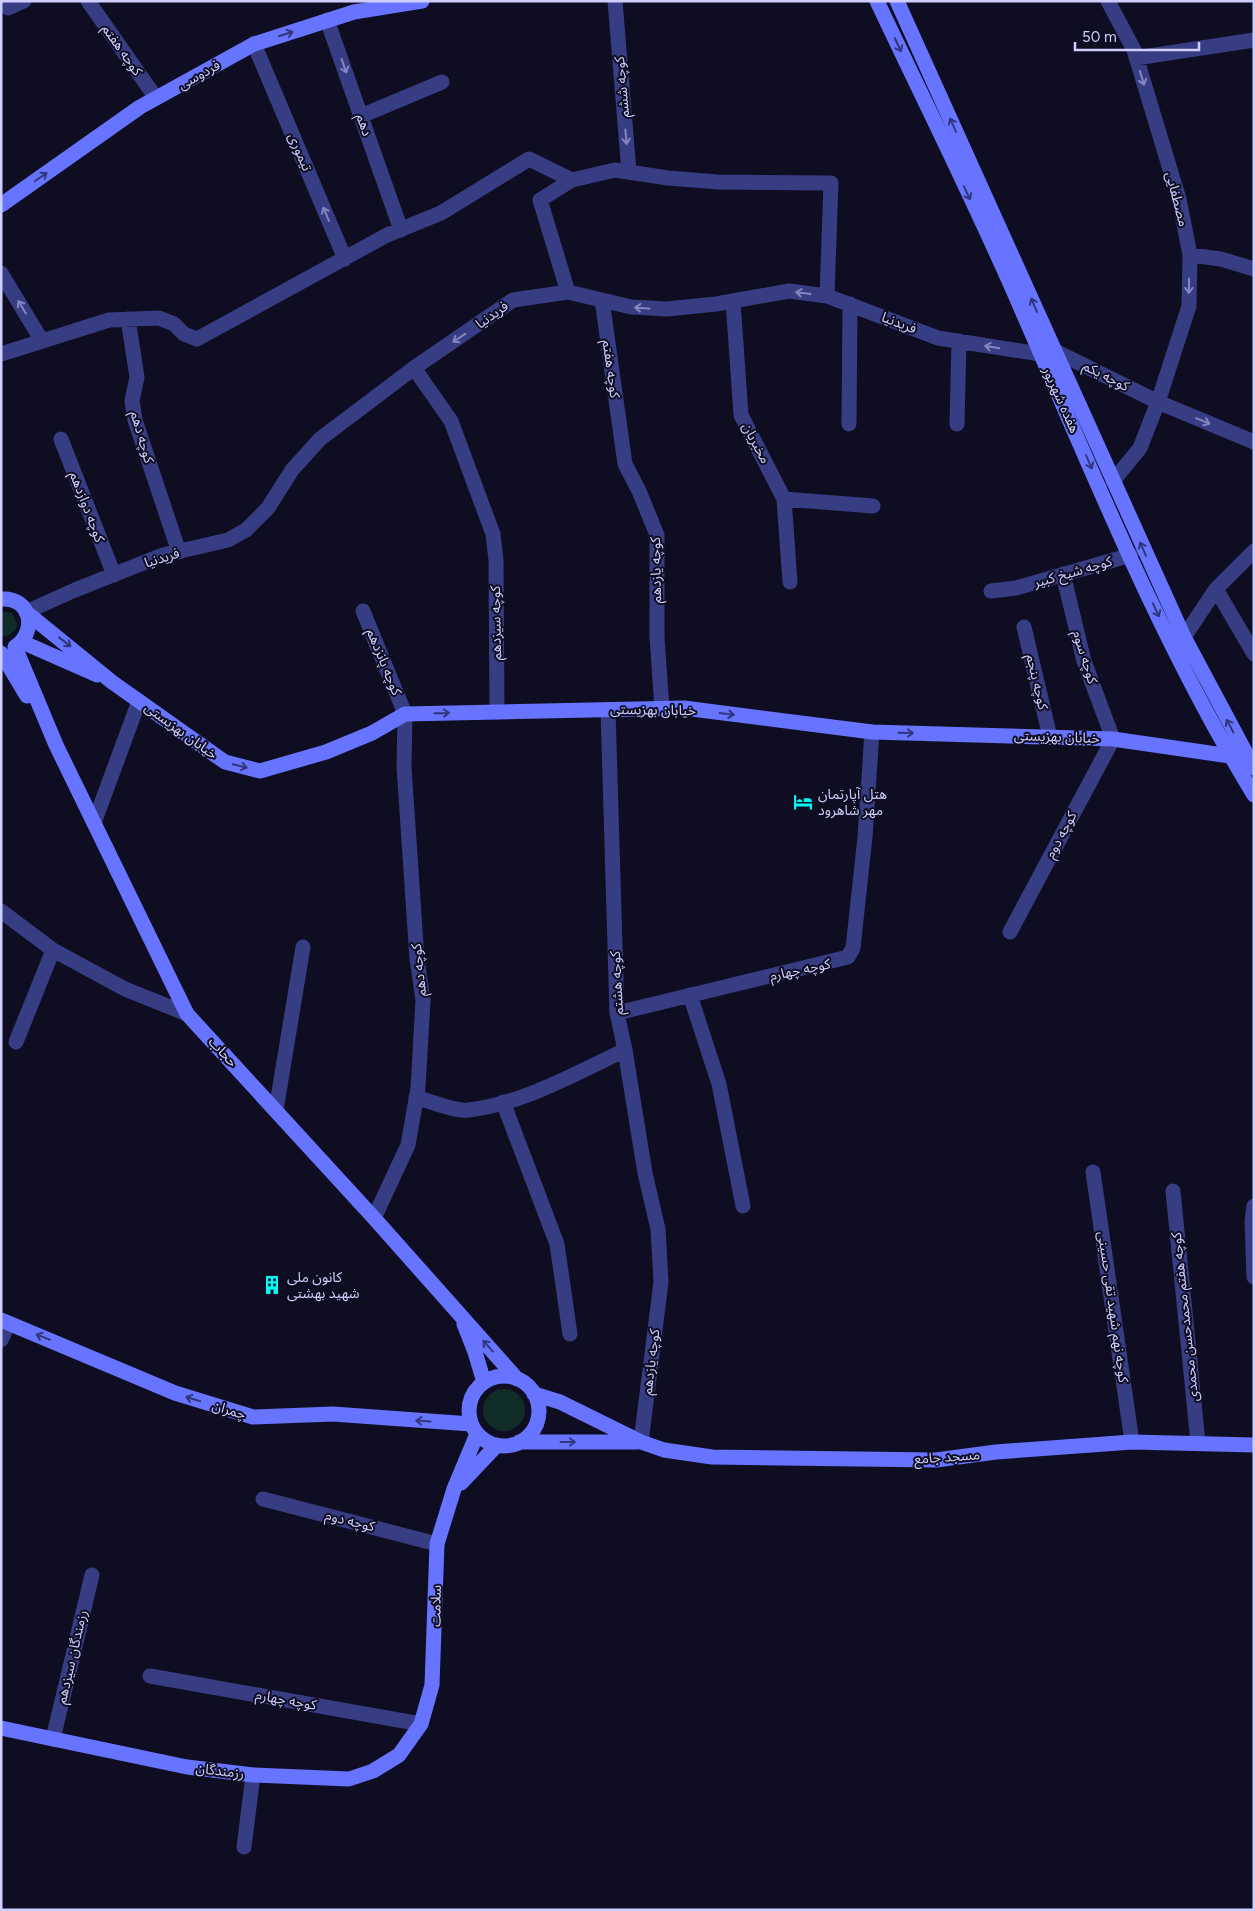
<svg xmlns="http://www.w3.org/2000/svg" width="1255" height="1911" font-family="Figtree,'Noto Sans Arabic',sans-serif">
	<rect width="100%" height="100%" fill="#0e0d22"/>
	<path fill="#102d28" d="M1,611l11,2 5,11 -1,6 -9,6h-6z
		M483 1410a21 21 0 1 1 42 0a21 21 0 1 1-42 0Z"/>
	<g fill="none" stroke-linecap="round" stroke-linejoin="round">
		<path stroke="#373d82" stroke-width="15" d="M6,1l2,7 16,-7
			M88,1l68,97
			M615,1l14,171
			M1108,1l26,49 45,149 11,56 -1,51 -31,96 -18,46 -27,33
			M327,20l74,210
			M254,44l91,215
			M1136,58l118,-18
			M361,116l81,-34
			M1190,255l31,4 33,10
			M1,273l41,68
			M568,292l-28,-92 32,-20
			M602,300l23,164 14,27 18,44v102l5,72
			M733,301l8,114 43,84 6,83
			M128,319l9,58 -5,24 3,19 44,132
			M1053,350l105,52 96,40
			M1,354l108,-34 50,-2 15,6 10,10 13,5 190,-104 54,-22 88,-54 43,21 43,-10 53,8 50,4 113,1 -4,113
			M414,368l37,53 42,113 3,26 1,152
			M849,424l1,-120
			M957,424l2,-83
			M61,439l53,136
			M784,499l89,7
			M1216,589l38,65
			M991,591l25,-3 115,-33
			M363,611l42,103 -1,53 13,192 6,41 -5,88 -10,57 -34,73
			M26,612l49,-22 88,-35 65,-15 18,-10 22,-22 24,-38 28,-31 94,-71 99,-68 55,-8 63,15 36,2 49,-5 73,-13 38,5 111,42 102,16
			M1024,627l26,110
			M1184,637l32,-48 38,-38
			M608,710l9,303 8,37 20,123 13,56 3,53 -20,160
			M94,823l45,-122
			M1,911l52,39 72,39 62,25
			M1010,932l103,-193 -29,-78 -21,-87
			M690,995l29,89 24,122
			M617,1013l231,-56 5,-9 12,-111 7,-105
			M16,1042l37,-92
			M416,1097c13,4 40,15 52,13 52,-5 111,-38 157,-60
			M503,1102l54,142 13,90
			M276,1110l27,-163
			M1093,1172l39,270
			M1173,1191l25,252
			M1254,1206l-2,16 2,55
			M1,1340l8,-17
			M263,1499l174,45
			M150,1676l271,48
			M53,1739l39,-164
			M244,1847l9,-72"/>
		<path stroke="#6674ff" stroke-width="15" d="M877,1c49,104 101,207 146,312 71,162 138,330 231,482
			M897,1l287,636 70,131
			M1,205l139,-98 114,-63 100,-32 68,-11
			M1,599c30,-2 37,32 14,48
			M26,612l86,70 113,80 35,9 66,-19 46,-19 33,-19 279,-6 188,24 241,7 117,17 14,-4
			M22,642l75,33
			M15,647l41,98 131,269 187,204 143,161
			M1,653l26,43
			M1,1320l174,73 78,24 80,-3 138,10
			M464,1324l11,28 9,30
			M469 1411a35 35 0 1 1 70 0a35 35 0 1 1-70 0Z
			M534,1394l26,8 81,40 23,8 48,7 224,3 60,-8 136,-10 122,3
			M519,1442h118
			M461,1483l36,-38
			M1,1728l186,39 66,8 96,4 24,-8 26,-16 22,-31 11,-39 5,-141 17,-55 23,-55"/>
	</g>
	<defs><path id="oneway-shaft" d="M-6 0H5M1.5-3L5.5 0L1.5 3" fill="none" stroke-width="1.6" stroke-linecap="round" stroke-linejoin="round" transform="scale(1.25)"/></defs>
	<g stroke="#31367a">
		<use href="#oneway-shaft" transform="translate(286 34) rotate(-18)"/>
		<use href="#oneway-shaft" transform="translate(898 45) rotate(65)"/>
		<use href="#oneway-shaft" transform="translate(953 125) rotate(-114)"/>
		<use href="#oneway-shaft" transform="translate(41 177) rotate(-35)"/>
		<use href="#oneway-shaft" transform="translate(967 193) rotate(65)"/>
		<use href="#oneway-shaft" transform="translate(1034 305) rotate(-113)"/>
		<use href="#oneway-shaft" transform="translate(1089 462) rotate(66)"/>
		<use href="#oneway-shaft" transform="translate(1143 549) rotate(-114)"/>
		<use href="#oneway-shaft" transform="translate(1156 610) rotate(65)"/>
		<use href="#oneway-shaft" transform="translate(65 642) rotate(38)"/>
		<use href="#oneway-shaft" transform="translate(442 713) rotate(-1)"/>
		<use href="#oneway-shaft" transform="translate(727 714) rotate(8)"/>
		<use href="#oneway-shaft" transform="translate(1230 726) rotate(-118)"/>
		<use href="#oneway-shaft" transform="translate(906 733) rotate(1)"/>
		<use href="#oneway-shaft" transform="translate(240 766) rotate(14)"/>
		<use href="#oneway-shaft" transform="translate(43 1337) rotate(-158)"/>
		<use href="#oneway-shaft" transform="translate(488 1346) rotate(-132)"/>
		<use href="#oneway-shaft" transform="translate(193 1399) rotate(-163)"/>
		<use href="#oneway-shaft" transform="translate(423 1421) rotate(-176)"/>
		<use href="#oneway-shaft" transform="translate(568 1442)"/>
	</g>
	<g stroke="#8386c0">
		<use href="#oneway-shaft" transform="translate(344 66) rotate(71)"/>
		<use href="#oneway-shaft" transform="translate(1142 78) rotate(73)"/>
		<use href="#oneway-shaft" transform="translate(626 137) rotate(85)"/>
		<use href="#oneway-shaft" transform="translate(326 214) rotate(-113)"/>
		<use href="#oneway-shaft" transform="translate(1189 286) rotate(91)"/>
		<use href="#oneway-shaft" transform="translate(803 293) rotate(-173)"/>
		<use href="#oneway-shaft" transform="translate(22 307) rotate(-121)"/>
		<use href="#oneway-shaft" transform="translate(642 308) rotate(-177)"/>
		<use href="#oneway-shaft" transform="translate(459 338) rotate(146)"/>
		<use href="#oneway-shaft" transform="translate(992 347) rotate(-170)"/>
		<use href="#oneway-shaft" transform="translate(1203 421) rotate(23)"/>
	</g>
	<defs>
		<g id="hotel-bare" transform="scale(1.5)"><path d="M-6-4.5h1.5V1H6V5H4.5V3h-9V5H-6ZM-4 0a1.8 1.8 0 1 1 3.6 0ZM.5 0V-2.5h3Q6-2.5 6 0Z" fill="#00faf6" stroke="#0e0d22" stroke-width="2.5" paint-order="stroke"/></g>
		<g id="building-bare" transform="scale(1.5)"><path d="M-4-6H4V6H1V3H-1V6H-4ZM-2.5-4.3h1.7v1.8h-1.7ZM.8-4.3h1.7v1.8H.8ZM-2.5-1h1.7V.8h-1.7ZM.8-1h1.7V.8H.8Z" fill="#00faf6" stroke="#0e0d22" stroke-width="2.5" paint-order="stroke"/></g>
	</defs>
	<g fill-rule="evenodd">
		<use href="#hotel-bare" x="803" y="802"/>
		<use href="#building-bare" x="272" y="1285"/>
	</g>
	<g text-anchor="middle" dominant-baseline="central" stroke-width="4" stroke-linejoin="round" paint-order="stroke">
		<g font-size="14" fill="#cfcfff" stroke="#0e0d22">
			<text transform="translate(122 50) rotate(55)">کوچه هفتم</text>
			<text transform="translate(199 75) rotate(-29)">فردوسی</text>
			<text transform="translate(622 87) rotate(-95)">کوچه ششم</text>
			<text transform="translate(364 125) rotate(71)">دهم</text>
			<text transform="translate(300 152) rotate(67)">تیموری</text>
			<text transform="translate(1177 199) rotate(76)">مصطفایی</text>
			<text transform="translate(492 315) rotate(-36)">فریدنیا</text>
			<text transform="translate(899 323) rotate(21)">فریدنیا</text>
			<text transform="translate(611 369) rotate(82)">کوچه هفتم</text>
			<text transform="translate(1106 376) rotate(27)">کوچه یکم</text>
			<text transform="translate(1061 400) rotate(66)">هفده شهریور</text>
			<text transform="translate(142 437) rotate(74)">کوچه دهم</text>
			<text transform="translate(756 443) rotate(62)">مخبریان</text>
			<text transform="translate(87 507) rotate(69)">کوچه دوازدهم</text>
			<text transform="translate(162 558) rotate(-18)">فریدنیا</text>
			<text transform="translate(656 570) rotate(-91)">کوچه یازدهم</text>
			<text transform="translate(1073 572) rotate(-16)">کوچه شیخ کبیر</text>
			<text transform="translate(496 623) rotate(-91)">کوچه سیزدهم</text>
			<text transform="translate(1085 657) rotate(73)">کوچه سوم</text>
			<text transform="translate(384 662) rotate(68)">کوچه پانزدهم</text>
			<text transform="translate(1037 682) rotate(77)">کوچه پنجم</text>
			<text transform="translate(653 710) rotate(1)">خیابان بهزیستی</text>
			<text transform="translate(181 731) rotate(36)">خیابان بهزیستی</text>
			<text transform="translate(1057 737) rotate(2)">خیابان بهزیستی</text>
			<text transform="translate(1061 835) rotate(-62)">کوچه دوم</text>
			<text transform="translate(419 970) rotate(-96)">کوچه دهم</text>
			<text transform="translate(800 970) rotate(-12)">کوچه چهارم</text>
			<text transform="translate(617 983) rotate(-93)">کوچه هشتم</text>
			<text transform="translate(223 1052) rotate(47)">حجاب</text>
			<text transform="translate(1113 1307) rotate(82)">کوچه نهم شهید تقی حسینی</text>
			<text transform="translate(1185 1317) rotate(-96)">کوچه هفتم محمدحسن محمدی</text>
			<text transform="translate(651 1362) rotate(-83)">کوچه یازدهم</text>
			<text transform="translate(229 1410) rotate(17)">چمران</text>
			<text transform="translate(947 1457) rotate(-4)">مسجد جامع</text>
			<text transform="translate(350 1521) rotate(14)">کوچه دوم</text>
			<text transform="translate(436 1606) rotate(-89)">سلامت</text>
			<text transform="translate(72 1657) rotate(-77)">رزمندگان سیزدهم</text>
			<text transform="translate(286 1700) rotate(10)">کوچه چهارم</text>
			<text transform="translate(220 1771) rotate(7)">رزمندگان</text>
		</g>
		<g font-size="14" fill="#cfcfff" stroke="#0e0d22" text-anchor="start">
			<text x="818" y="794">هتل آپارتمان<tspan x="818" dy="16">مهر شاهرود</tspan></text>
			<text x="287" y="1277">کانون ملی<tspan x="287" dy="16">شهید بهشتی</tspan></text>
		</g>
	</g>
	<rect width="1255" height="1911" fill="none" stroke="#cfcfff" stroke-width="5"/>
	<path d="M1075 42v8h124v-8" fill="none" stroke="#cfcfff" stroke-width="2.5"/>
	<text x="1082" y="42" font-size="15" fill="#cfcfff" stroke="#0e0d22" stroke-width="4" paint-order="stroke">50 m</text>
</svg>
